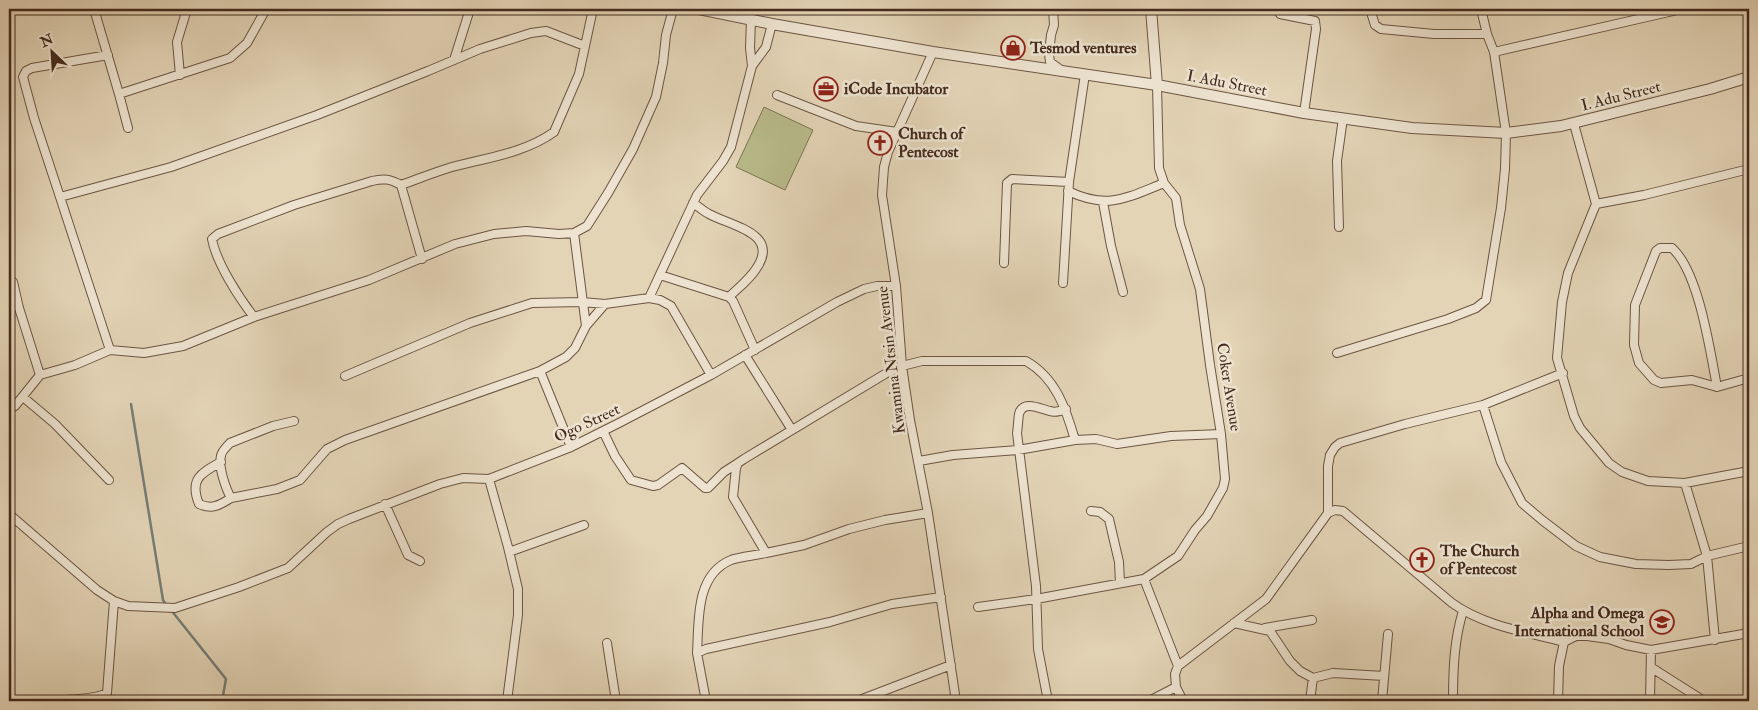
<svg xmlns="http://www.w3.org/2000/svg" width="1758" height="710" font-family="'IM FELL Double Pica',serif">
	<rect width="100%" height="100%" fill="#e3d4b6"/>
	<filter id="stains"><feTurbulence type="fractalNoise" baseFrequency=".004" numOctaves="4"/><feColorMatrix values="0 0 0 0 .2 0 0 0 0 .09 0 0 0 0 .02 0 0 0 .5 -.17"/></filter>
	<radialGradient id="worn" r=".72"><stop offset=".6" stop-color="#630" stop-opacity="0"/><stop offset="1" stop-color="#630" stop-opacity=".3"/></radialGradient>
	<path fill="#b8bb8b" stroke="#7e7354" d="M764,107l49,23 -28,60 -49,-23z"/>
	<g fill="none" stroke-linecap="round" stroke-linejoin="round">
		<path stroke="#757f78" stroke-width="2.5" d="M131,404l32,196 4,6
			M171,610l55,69 -4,22"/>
		<g stroke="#6c5543" stroke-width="10">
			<path id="minor" d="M94,9l25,85
				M1053,9l1,16 -3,10 -2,19 1,8 11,8
				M1277,9l3,5 35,7 1,8 -12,84
				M1370,9l5,16 6,4 53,5h53
				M1481,9l6,25 7,18
				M933,52l-45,100 -4,15 -2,28 14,91 6,80 8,54 18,93 28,188
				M454,60l16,-51
				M752,66l14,-19 6,-23
				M180,75l-3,-33 10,-33
				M777,95l79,31 41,6
				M1574,124l22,80 48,-9 105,-26
				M128,128l-9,-34 111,-36 17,-15 19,-34
				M401,185c17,-6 34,-13 51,-18 34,-9 73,-14 102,-35l25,-58 14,-65
				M1068,191c40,19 58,7 96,-8
				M60,197l-26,-79 -11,-41 3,-6 6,-3 76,-13
				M1103,202l8,44 12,46
				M693,203c5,3 10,8 16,11 22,12 72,19 47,55 -7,11 -18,19 -27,28
				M1596,204l-28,69 -6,29 -5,56 17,58 6,12 29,35 13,9 26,9 37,2 64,-12
				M1339,227l-2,-66 6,-43
				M1004,263l3,-80 5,-4 57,3
				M660,275l69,22 4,4 22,49
				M13,282l6,26 21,67
				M1063,283l6,-101 16,-108
				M649,298l11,2 11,6 40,69
				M254,317c-15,-19 -38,-55 -42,-78l6,-5 76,-29 78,-24c12,-3 18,-2 29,4l21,74
				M586,326l19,-22
				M110,350l34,3 39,-7 71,-29 115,-37 86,-36 39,-10 32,-3 33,3 15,-1 13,-7 21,-33 25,-44 23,-52 7,-34 3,-28 7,-26
				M1337,353l111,-34 28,-11 10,-8 15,-92 4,-39 1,-36 -12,-81 188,-43
				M745,355l47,75
				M540,371l31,76
				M1563,373l-80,32 18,57 21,41 20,17 34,26 24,11 36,7 33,1 22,-1 16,-8 42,-10
				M345,376l125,-53 62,-20 50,-1 23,2 44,-6 48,-103 26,-34 8,-14 21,-81 -2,-18 1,-29
				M1717,387c-7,-36 -18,-115 -45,-139h-12l-4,3 -21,54 -1,40 5,18 15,17 7,3 31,-3 25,7 32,-9
				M23,397l32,27 54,56
				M9,409l6,-3 25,-31 35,-10 35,-15 -50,-153 111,-30 146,-52 111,-44 52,-22 51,-16 15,-2 39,15
				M294,421l-21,5 -43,17c-3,3 -9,9 -9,13 -3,11 5,33 10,42l46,-9 23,-9 27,-31 18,-9 195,-69 26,-14 9,-9 11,-22 -12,-93
				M603,431l12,25 16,24 22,6 5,-1 24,-17 23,20h3l16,-16 14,-9
				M919,461l34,-6 65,-5 57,-10 21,-1 21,5 54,-8 50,-2
				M221,462c-20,11 -32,17 -22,42 13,6 21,1 32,-6
				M1685,483l22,73 8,84
				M385,504l23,51 12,6
				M1091,511l9,1 9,7 10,43 1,21
				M928,513l-43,7 -36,9 -45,16 -38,8 -33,-56 3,-29 2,-5 6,-4 141,-85 17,-8 20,-5h104c30,17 40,48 49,79
				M1328,513l7,-3 8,1 109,92c32,23 74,29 112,39l12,-6h11l22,3 17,6 25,5 98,-17
				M9,514l88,76 17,11 -7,92c-16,9 -77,8 -98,8
				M509,552l75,-27
				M1144,579l34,87
				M114,601l14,5 47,2 64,-21 49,-19 39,-36 11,-8 11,-5 91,-35 23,-6 26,1
				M978,607l58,-8 108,-20 34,-23 17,-26 12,-14 16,-28 2,-9 -4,-45 -11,-69 -10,-76 -20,-64 -4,-27 -12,-15 -5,-15 -2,-83
				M1234,623l36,8 20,30 10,10 13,7 20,-5 51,3
				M1265,628l47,-8
				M607,643l9,58
				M697,653c2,-32 -2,-78 34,-93 11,-4 23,-4 35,-7
				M1652,668l52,33
				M1176,687l7,14
				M507,701l11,-86v-26l-10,-42 -19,-68 82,-32 48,-24 92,-48 126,-73 27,-13 13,-3h19
				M706,701l-9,-48 9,-4 124,-27 62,-18 49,-7
				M857,701l94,-36
				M1048,701l-10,-52 -2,-63 -19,-153c1,-6 1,-13 2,-19 4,-15 22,-5 31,-3 5,2 11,0 16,-2
				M1149,701l27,-14 -1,-13 3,-8 88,-67 62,-86v-47l2,-11 5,-8 5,-4 65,-19 78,-19
				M1310,701l3,-23
				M1382,701l6,-67
				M1453,701c0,-30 1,-61 10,-90
				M1558,701l1,-35 5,-24
				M1650,701l1,-51"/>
		</g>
		<g stroke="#6c5543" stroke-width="12">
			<path id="tertiary" d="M699,9l73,15 161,28 224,33 147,28 108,15 94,5 55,-7 149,-37 39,-12
				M1151,9l6,76"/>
		</g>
		<use href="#minor" stroke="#ede3d0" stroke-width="8"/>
		<use href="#tertiary" stroke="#ede3d0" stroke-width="10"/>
	</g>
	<defs>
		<g id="shop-ring" transform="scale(1.25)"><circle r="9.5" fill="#ede3d0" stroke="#8f2418" stroke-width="1.5"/><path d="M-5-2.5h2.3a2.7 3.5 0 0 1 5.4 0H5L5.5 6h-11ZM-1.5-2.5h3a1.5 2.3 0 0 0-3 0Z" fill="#8f2418"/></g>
		<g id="office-ring" transform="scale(1.25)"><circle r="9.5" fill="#ede3d0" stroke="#8f2418" stroke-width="1.5"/><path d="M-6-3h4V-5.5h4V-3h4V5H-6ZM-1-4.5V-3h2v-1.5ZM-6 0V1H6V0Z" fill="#8f2418"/></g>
		<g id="church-ring" transform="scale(1.25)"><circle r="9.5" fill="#ede3d0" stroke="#8f2418" stroke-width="1.5"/><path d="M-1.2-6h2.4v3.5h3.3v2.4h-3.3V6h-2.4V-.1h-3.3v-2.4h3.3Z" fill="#8f2418"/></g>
		<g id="school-ring" transform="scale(1.25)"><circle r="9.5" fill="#ede3d0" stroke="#8f2418" stroke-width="1.5"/><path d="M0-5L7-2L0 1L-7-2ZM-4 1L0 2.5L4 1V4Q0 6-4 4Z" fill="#8f2418"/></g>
	</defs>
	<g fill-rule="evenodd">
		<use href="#shop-ring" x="1013" y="48"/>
		<use href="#office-ring" x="826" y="89"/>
		<use href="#church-ring" x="880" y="143"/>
		<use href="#church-ring" x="1422" y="560"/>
		<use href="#school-ring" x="1662" y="622"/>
	</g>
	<g text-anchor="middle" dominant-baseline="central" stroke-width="5" stroke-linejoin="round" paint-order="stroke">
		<g font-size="16" font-weight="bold" fill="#442b1d" stroke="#ede3d0" text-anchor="start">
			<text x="1030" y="48">Tesmod ventures</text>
			<text x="844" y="89">iCode Incubator</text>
			<text x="898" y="134">Church of<tspan x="898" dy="18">Pentecost</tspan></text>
			<text x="1440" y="551">The Church<tspan x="1440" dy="18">of Pentecost</tspan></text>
			<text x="1644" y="613" text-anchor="end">Alpha and Omega<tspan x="1644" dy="18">International School</tspan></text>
		</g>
		<g font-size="16" fill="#442b1d" stroke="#ede3d0">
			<text transform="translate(1227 83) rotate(11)">I. Adu Street</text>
			<text transform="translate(1621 96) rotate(-14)">I. Adu Street</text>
			<text transform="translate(891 360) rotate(-97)">Kwamina Ntsin Avenue</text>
			<text transform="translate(1229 387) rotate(81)">Coker Avenue</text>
			<text transform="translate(587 423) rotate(-25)">Ogo Street</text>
		</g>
	</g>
	<rect width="1758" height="710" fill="none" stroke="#e3d4b6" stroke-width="30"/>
	<rect x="10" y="10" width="1738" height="690" fill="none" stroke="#442b1d" stroke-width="2.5"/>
	<rect x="15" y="15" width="1728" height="680" fill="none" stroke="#442b1d"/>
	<g transform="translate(52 52) rotate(335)" stroke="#ede3d0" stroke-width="4" paint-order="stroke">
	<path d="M0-4L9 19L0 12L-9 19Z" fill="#442b1d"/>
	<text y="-8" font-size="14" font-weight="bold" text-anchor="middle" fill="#442b1d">N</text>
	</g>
	<rect width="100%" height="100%" filter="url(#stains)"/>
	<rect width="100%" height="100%" fill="url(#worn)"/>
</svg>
